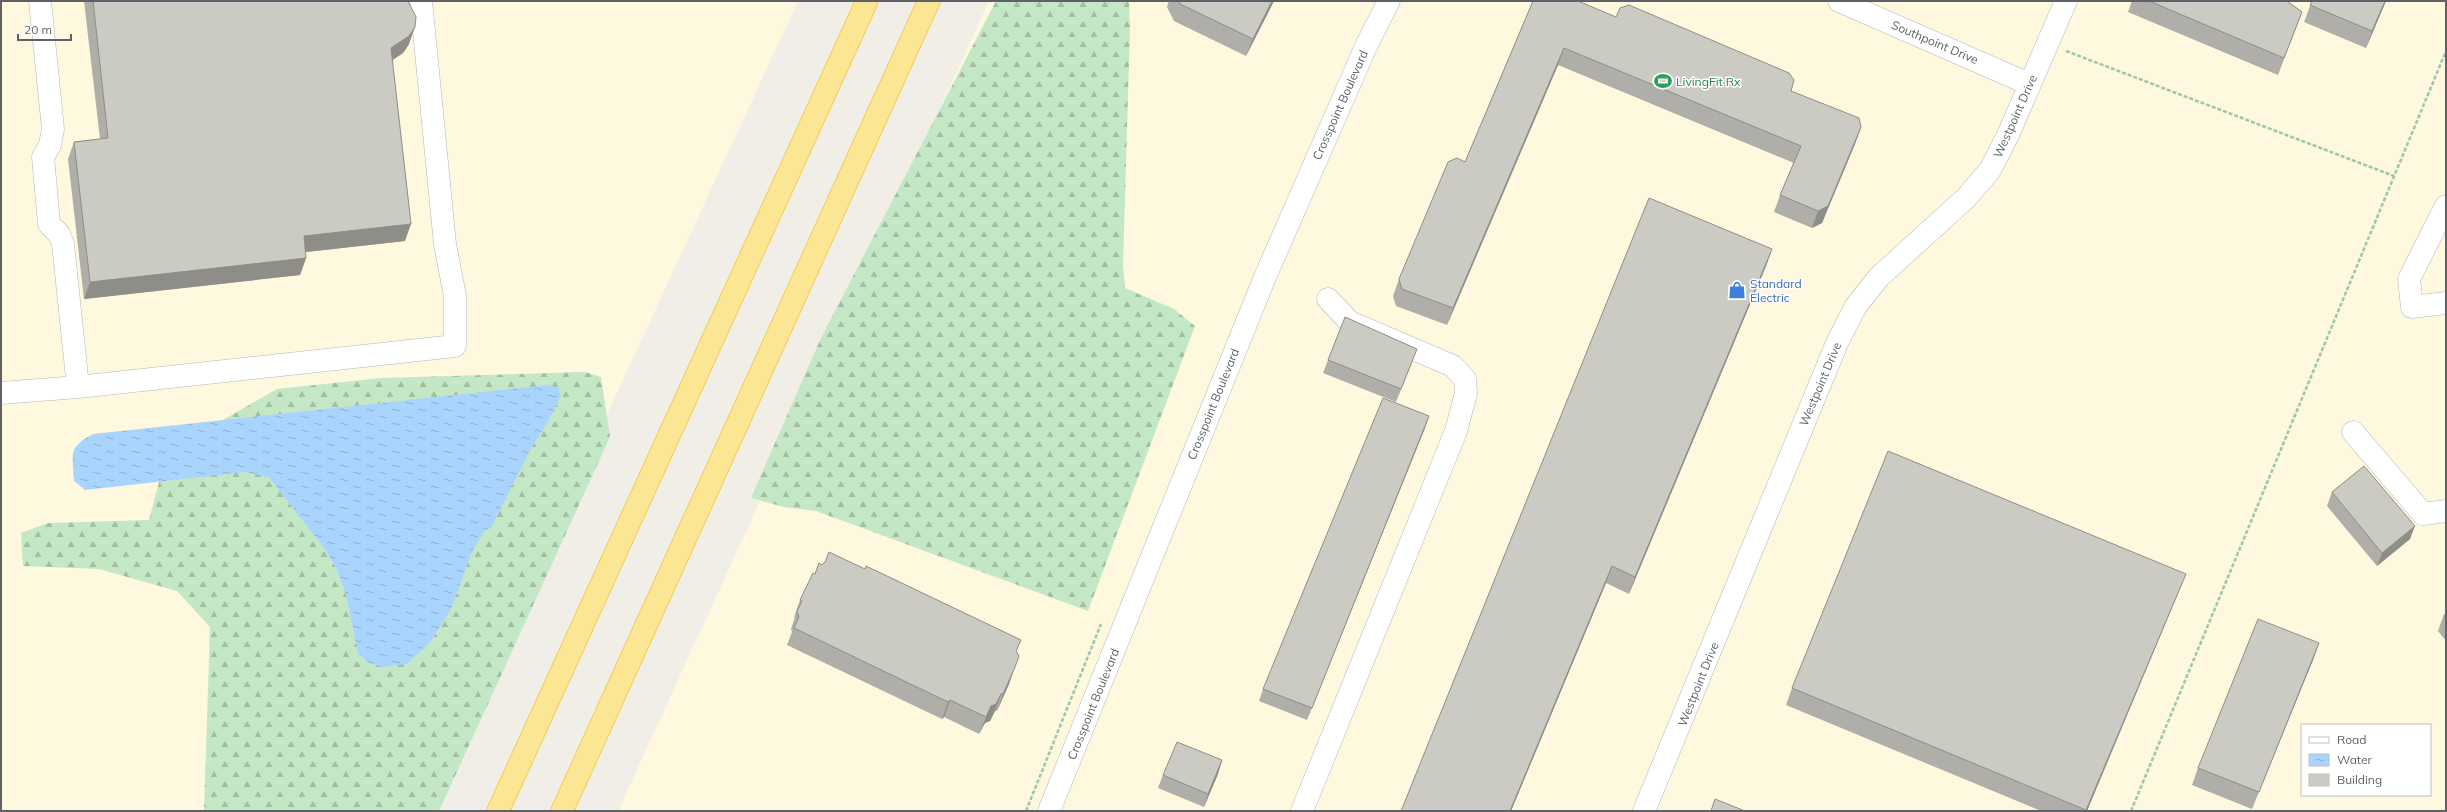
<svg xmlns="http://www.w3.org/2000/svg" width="2447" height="812" font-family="Mulish,sans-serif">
	<defs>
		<pattern id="forest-firs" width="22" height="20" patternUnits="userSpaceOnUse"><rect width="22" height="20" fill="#c4e7c6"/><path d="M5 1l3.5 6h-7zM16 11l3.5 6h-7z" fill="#a2bfa5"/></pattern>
		<pattern id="water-ripples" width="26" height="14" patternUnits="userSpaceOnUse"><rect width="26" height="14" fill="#a9d4fd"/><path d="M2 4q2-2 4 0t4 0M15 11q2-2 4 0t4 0" fill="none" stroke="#8dafd1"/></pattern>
	</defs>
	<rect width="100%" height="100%" fill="#f0eee7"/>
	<path fill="#fdf8de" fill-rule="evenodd" d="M1,1h797l-374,810h-423z
		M989,1h1457v810h-1828zM2302,725h128v70h-128z"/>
	<path fill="url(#forest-firs)" d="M996,1h133l1,26 -7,238 2,23 49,21 21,17 -107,285 -272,-100 -32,-4 -33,-9 70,-160z
		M585,372l16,5 9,60 -171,374h-235l6,-184 -33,-36 -78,-22 -76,-3 -2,-33 27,-10 101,-3 18,-68 110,-63 104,-11z"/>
	<path fill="url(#water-ripples)" d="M548,385l11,3 1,9 -6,14 -26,43 -37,74 -7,3 -13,23 -19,53 -21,34 -24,23 -25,3 -13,-4 -11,-9 -11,-56 -9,-26 -11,-20 -58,-75 -24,-5 -160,18 -11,-9c-1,-27 -7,-33 19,-47z"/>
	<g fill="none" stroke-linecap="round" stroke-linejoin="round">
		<g stroke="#b4b6bb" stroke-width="23">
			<path id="minor" d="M40,1l13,128 -3,16 -7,12 6,67 10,10 4,10 15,143
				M1839,1l190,83
				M2446,206l-37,73 3,28 34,-4
				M1,393l77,-6 377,-41v-50l-10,-52 -24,-243
				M2353,432l70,82 23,-3
				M1049,811l216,-534 102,-233 22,-43
				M1302,811l154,-380 10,-38 -1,-14 -12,-13 -103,-44 -22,-23
				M1644,811l193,-468 19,-37 23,-29 87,-79 24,-28 18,-35 58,-134"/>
		</g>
		<g stroke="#f2b504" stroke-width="23">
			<path id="highway" d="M498,811l369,-810
				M562,811l367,-810"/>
		</g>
		<path stroke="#9dc7ac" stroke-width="2.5" stroke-dasharray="4 2" stroke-linecap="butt" d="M2066,51l328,125
			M1026,811l75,-187
			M2131,811l315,-760"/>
		<use href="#minor" stroke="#fff" stroke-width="22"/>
		<use href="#highway" stroke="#fbe693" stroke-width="22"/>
	</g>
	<path fill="#afaea8" d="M84,1h324l1,43 -6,9 -11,7 13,181 -99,11v6l-6,17 -216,24 -16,-140 6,-17 26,-3z
		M1169,1h105l-28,55 -72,-35 -7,-14z
		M1533,1l258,90 70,36 -6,17 -33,79 -10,5 -38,-16 6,-17 14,-32 -236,-98 -111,260 -51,-19 -3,-10 6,-17 66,-117z
		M2132,1h155l15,11 -24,63 -150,-63z
		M2312,1h74l-20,47 -62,-26z
		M1772,249l-6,17 -137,328 -23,-11 -95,228h-110z
		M1328,360l84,2 -16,40 -73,-29z
		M1425,428l-118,292 -48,-19 4,-12z
		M2332,492l78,47 -33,27 -50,-60z
		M2179,591l-92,220h-46l-255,-106 6,-17z
		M800,600l217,52 -8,32 -12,27h-2l-5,10 -5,2 -6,11 -35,-17 -2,2 -155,-74 5,-13 -1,-3 4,-12h-1z
		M2446,613v28l-8,-10 6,-17z
		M2319,643l-6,17 -61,149 -60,-24 6,-17z
		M1222,760l-4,14 -14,33 -46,-19 5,-13z"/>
	<path fill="#8e8d88" d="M1272,1h2l-28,55 7,-17z
		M2385,1h1l-20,47 6,-17z
		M415,27l-6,17 -6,9 -18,12 6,-17z
		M1564,48l-6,17 -111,260 6,-17z
		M1861,127l-6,17 -33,79 -10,5 6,-17z
		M411,224l-6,17 -108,12 7,-17z
		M1772,249l-6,17 -137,328 6,-17z
		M306,258l-6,17 -216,24 6,-17z
		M1429,416l-4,12 -118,292 5,-12z
		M2415,526l-5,13 -33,27 5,-13z
		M1612,566l-6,17 -95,228h-1z
		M2186,574l-7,17 -92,220h-1z
		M2319,643l-6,17 -61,149 7,-17z
		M1015,667l-6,17 -12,27 6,-17z
		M1001,694l-6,17 -5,10 -5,2 -6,11 7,-17 5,-11z
		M950,700l-6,17 -2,2 6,-17z
		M1222,760l-4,14 -14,33 4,-13z"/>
	<path fill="#cbcac3" stroke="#8e8d88" d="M93,1h315l8,16 -1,10 -6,9 -18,12 20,176 -107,12 2,22 -216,24 -16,-140 34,-4z
		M1179,1h93l-19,38 -73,-35z
		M1533,1h45l38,16 4,-9 9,-3 160,68 5,7 -3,11 68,27 2,9 -33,79 -10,5 -38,-16 21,-49 -237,-98 -111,260 -51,-19 -3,-10 49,-117 9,-4 8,4z
		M2149,1h138l15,11 -18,46z
		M2312,1h73l-13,30 -62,-26z
		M1649,198l123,51 -137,328 -23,-11 -102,245h-109z
		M1345,317l72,32 -16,40 -73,-29z
		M1383,398l46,18 -117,292 -49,-19z
		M1888,451l298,123 -100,236 -294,-122z
		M2364,466l51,60 -33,27 -50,-61z
		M829,552l36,17 1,-3 155,74 -5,11 3,5 -4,11 -12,27h-2l-5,10 -5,2 -5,11 -36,-17 -2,2 -154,-74 5,-11 -2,-6 5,-10 -2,-1 13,-27 2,1 4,-11 3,2 3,-3z
		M2258,619l61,24 -60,149 -61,-24z
		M1177,742l45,18 -14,34 -45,-19z
		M1715,799l30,12h-34z"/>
	<defs>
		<g id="stadium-bare" transform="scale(1.38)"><path d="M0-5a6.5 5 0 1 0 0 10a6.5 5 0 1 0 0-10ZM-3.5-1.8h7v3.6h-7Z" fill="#2e9e5b" stroke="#fff" stroke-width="2.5" paint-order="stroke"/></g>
		<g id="shop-bare" transform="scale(1.38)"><path d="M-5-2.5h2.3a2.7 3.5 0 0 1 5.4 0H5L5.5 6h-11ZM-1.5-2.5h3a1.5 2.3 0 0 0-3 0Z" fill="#3f7fe0" stroke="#fff" stroke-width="2.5" paint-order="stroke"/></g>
	</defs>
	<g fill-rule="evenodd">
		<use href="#stadium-bare" x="1663" y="81"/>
		<use href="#shop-bare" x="1737" y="290"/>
	</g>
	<g text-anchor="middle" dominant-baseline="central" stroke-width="3" stroke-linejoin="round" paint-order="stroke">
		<g font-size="12" fill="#5e6167" stroke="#fff">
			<text transform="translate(1935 42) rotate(23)">Southpoint Drive</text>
			<text transform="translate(1340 105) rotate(-66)">Crosspoint Boulevard</text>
			<text transform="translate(2015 116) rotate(-66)">Westpoint Drive</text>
			<text transform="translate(1820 384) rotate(-67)">Westpoint Drive</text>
			<text transform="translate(1213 404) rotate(-68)">Crosspoint Boulevard</text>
			<text transform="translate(1698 684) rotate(-68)">Westpoint Drive</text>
			<text transform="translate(1093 704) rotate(-68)">Crosspoint Boulevard</text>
		</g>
		<g font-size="12" fill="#27864d" stroke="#fff" text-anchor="start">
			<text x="1676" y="81">LivingFit Rx</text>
		</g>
		<g font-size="12" fill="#366cbe" stroke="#fff" text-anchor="start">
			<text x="1750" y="283">Standard<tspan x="1750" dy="14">Electric</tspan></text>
		</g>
	</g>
	<rect width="2447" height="812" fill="none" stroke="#5e6167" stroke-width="4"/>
	<rect x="2301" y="724" width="130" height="72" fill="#ffffff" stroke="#bfc0c2"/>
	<rect x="2309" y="737" width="20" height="6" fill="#ffffff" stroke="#bfc0c2"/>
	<text x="2337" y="744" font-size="12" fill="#5e6167">Road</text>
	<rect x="2309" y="754" width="20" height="12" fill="url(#water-ripples)" stroke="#bfc0c2"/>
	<text x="2337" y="764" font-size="12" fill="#5e6167">Water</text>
	<rect x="2309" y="774" width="20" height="12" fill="#cbcac3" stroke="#bfc0c2"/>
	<text x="2337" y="784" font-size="12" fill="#5e6167">Building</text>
	<path d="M18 34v6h53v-6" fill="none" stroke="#5e6167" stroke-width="2"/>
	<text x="24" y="34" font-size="12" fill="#5e6167" stroke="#ffffff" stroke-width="3" paint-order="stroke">20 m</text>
</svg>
